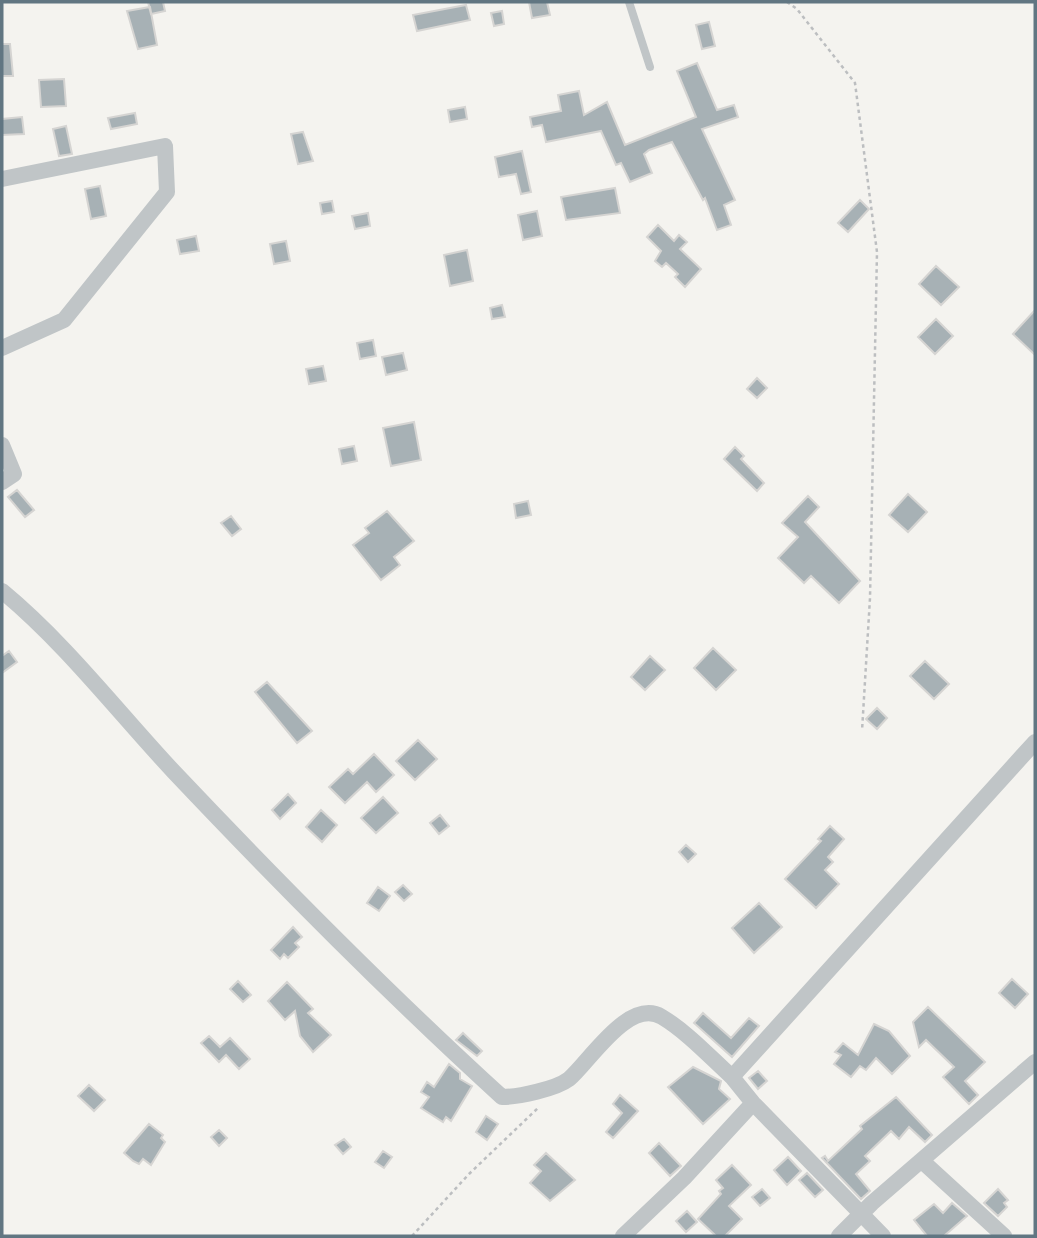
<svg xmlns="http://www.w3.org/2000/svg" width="1037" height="1238" font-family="'Noto Sans',sans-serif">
	<rect width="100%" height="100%" fill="#f4f3ef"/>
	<path fill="#a7b1b5" stroke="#d5d4d2" stroke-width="2" d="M148,2h15l2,9 -14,3z
		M529,2h18l3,13 -18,3z
		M466,5l4,15 -53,11 -4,-16z
		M150,7l7,38 -19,4 -11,-38z
		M502,11l2,13 -10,2 -3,-13z
		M709,22l6,24 -13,3 -6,-24z
		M2,44h8l3,32h-11z
		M697,63l20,47 17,-5 4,12 -36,12 33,71 -11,5 7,20 -14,5 -12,-32 -2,2 -31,-58 -23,8 -5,4 8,19 -22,9 -9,-19 -5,2 -15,-34 -55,11 -4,-17 -10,2 -2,-10 31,-6 -3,-16 21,-4 5,24 23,-13 18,43 71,-28 -19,-46z
		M64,79l2,27 -25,1 -2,-27z
		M465,107l2,12 -17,3 -2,-12z
		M135,113l2,11 -26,5 -3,-11z
		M22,117l2,17 -22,1v-16z
		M66,126l6,28 -13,2 -6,-27z
		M303,132l10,29 -15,3 -7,-30z
		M522,151l9,41 -10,2 -5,-20 -17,3 -4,-20z
		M100,186l6,30 -15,3 -6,-30z
		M615,188l5,25 -54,7 -5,-23z
		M860,200l9,9 -21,23 -10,-9z
		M332,201l2,11 -12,2 -2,-11z
		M537,211l5,25 -19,4 -5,-25z
		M368,213l2,13 -15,3 -3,-13z
		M658,225l16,16 5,-6 8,7 -7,7 21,20 -16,18 -10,-10 3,-3 -12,-11 -4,4 -7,-6 6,-10 -14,-14z
		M196,236l3,15 -19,3 -3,-14z
		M286,241l4,20 -16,3 -4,-20z
		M467,250l6,31 -23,5 -6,-31z
		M936,266l23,21 -18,18 -22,-21z
		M502,305l3,12 -13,2 -2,-11z
		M1035,310v45l-22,-21z
		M936,319l17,17 -18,18 -17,-17z
		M373,340l3,16 -16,3 -3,-16z
		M403,353l4,17 -21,5 -4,-18z
		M323,366l3,15 -17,3 -3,-15z
		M757,378l10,10 -10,10 -10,-9z
		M414,422l7,38 -30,6 -8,-38z
		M354,446l3,15 -15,3 -3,-15z
		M735,447l9,9 -3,3 23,24 -7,8 -33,-32z
		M17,490l17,20 -9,7 -17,-20z
		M908,494l19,18 -19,20 -19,-17z
		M808,496l11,11 -14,15 55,59 -21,22 -28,-27 -7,7 -26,-25 20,-21 -16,-14z
		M528,501l3,14 -15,3 -2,-14z
		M387,511l27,30 -20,16 6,8 -19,15 -28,-35 16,-12 -4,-5z
		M231,516l10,13 -9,7 -11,-13z
		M713,648l23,22 -20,20 -22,-22z
		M9,651l8,11 -15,11v-17z
		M650,656l15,14 -20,20 -14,-13z
		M925,661l24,23 -15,15 -24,-23z
		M267,682l45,49 -15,12 -42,-51z
		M877,708l10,10 -10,11 -11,-10z
		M418,740l19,19 -22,21 -19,-19z
		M374,754l20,21 -18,17 -9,-10 -22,21 -16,-16 19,-18 5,5z
		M288,794l8,9 -16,16 -8,-9z
		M383,797l15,16 -22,20 -15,-15z
		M321,810l16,15 -15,17 -16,-15z
		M440,815l9,11 -10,8 -9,-11z
		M830,826l14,13 -16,18 5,5 -8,8 14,14 -23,24 -31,-29 36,-38 -3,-2z
		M686,845l10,9 -8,8 -9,-10z
		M403,885l9,9 -8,7 -9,-9z
		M378,887l12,9 -11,15 -12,-8z
		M759,903l23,24 -28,26 -22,-25z
		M293,927l9,10 -7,6 4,4 -11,11 -4,-4 -4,5 -9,-9z
		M1012,979l16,15 -13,14 -16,-15z
		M238,981l13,14 -8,7 -13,-13z
		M287,982l26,27 -5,4 23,22 -18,17 -13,-16 -5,-25 -10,9 -17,-19z
		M928,1007l57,55 -20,19 13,14 -9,9 -26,-27 11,-10 -28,-27 -7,7 -6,-25z
		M703,1013l28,25 18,-20 10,8 -27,31 -38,-34z
		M874,1024l15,7 21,25 -18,18 -16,-16 -10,12 -6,-4 -9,11 -17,-13 7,-9 -6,-3 8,-9 15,12z
		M463,1033l19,18 -5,5 -21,-16z
		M209,1036l11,11 10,-9 20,21 -11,10 -13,-14 -7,7 -18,-19z
		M449,1064l11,9v6l12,7 -21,35 -5,-4 -3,5 -22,-14 8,-11 -8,-5 6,-10 7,5z
		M693,1067l28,14 -2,8 11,10 -27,25 -35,-37z
		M758,1071l9,10 -9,8 -9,-11z
		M89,1085l16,15 -11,11 -16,-15z
		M620,1095l18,16 -25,27 -7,-6 16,-19 -9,-9z
		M896,1097l36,38 -7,7 -16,-15 -10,12 -8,-8 -26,25 5,5 -14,13 14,17 -9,8 -39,-41 3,-2 3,5 34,-32 -2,-3z
		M486,1116l12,8 -11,16 -11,-8z
		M149,1124l14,11 -2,3 4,4 -14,23 -8,-6 -4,5 -6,-3 -9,-8z
		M219,1130l8,8 -8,8 -8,-9z
		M344,1139l7,8 -8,7 -8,-9z
		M659,1143l22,23 -11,10 -21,-23z
		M383,1151l9,6 -8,11 -9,-6z
		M546,1153l29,27 -25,21 -20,-18 11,-12 -7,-6z
		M788,1157l13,14 -14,14 -13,-15z
		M732,1165l19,20 -22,21 13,13 -17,17h-9l-18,-17 23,-25 -2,-3 4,-3 -7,-8z
		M807,1173l16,17 -8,7 -16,-17z
		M762,1189l8,9 -10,8 -8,-9z
		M998,1189l10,11 -4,3 3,4 -9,9 -14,-13z
		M952,1203l15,13 -23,20h-17l-13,-16 20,-16 9,9z
		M687,1211l10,11 -11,10 -10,-11z"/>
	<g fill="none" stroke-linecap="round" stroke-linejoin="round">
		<path stroke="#bcbec0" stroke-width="2.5" stroke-dasharray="3.5 3.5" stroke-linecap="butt" d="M787,2l10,7 58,74 22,169 -7,346 -8,133
			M412,1236l57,-62 70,-67"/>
		<path stroke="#c0c5c7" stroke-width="8" d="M629,2l21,65"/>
		<path stroke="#c0c5c7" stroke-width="16" d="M2,179l163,-33 2,46 -103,128 -62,28
			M2,445l12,29 -12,8
			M2,591c64,53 115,120 172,181 105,111 215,222 328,325 16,0 54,-8 67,-18 21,-18 60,-82 93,-62 25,15 48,40 70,60l303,-335
			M732,1077l21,26 130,133
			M922,1161l82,75
			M623,1236l61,-58 69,-75
			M839,1236l33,-33 163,-141"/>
	</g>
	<rect width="1037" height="1238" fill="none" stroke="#617682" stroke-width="7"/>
</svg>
